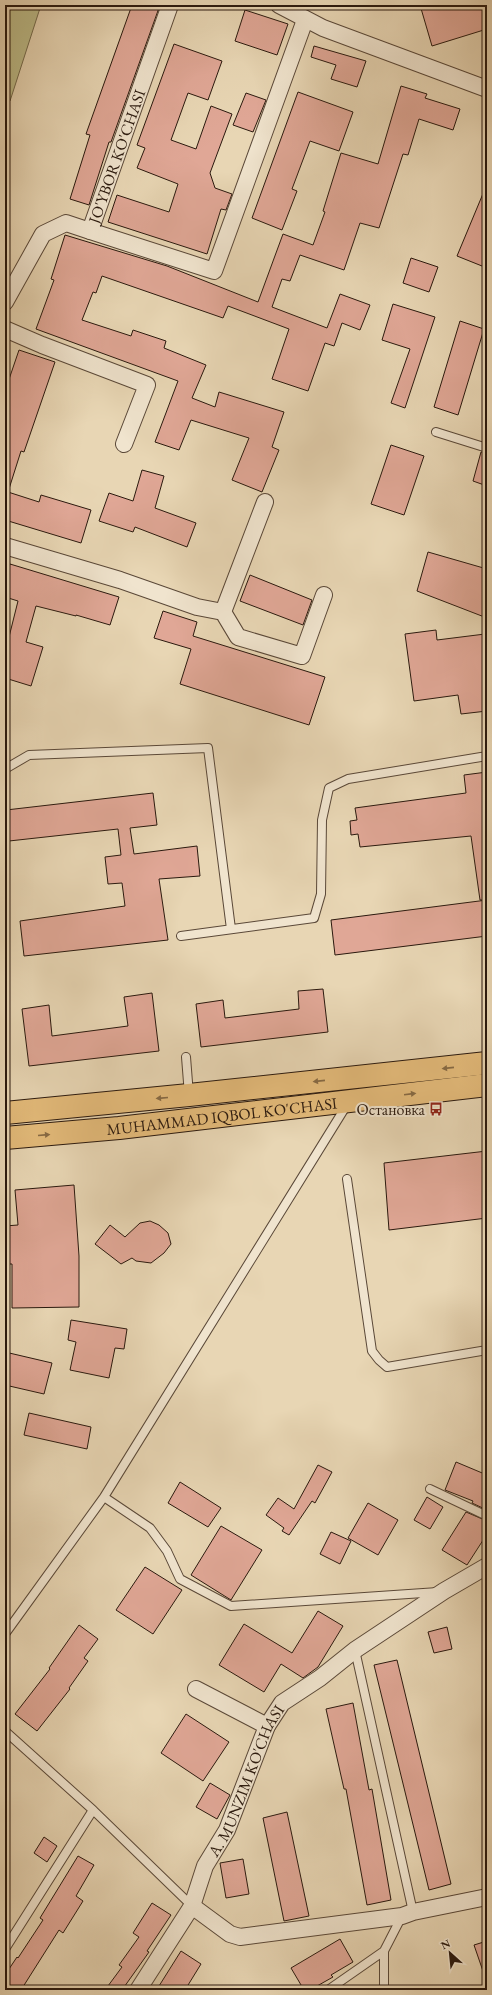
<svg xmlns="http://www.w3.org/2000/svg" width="492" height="1995" font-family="'EB Garamond',serif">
	<rect width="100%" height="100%" fill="#e8d6b4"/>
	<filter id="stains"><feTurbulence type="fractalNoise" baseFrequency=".005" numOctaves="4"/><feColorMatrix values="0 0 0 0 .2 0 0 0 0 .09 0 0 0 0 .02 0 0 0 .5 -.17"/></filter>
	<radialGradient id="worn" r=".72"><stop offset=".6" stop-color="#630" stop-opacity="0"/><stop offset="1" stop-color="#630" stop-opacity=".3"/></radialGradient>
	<path fill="#bdbc89" stroke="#746a4c" d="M5,5h36l-31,96 -5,-2z"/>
	<path fill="#e0a796" stroke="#2a190e" d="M132,5h28l-49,137h-2l-20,63 -19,-6 20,-64 -4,-1z
		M420,5h67v24l-55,17z
		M245,10l43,14 -11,31 -42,-14z
		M174,44l48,17 -14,39 -20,-7 -17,47 25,9 15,-43 21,8 -22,59 5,15 17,6 -6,16 -5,-1 -14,45 -99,-32 9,-27 52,17 9,-28 -41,-16 8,-20 -8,-3z
		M314,46l52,15 -9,26 -26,-8 5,-14 -25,-8z
		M401,86l26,8 -2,4 35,11 -7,21 -34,-11 -11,36 -5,-1 -24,74 -19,-5 -16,47 -44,-15 -10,26 -8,-2 -10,28 55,21 13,-34 30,11 -10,25 -18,-7 -8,23 -9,-3 -17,48 -36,-12 17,-50 -61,-23 -5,12 -121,-42 -6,17 -3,-1 -11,28 49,16 2,-6 33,11 -2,7 42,17 -14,33 23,9 4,-15 65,20 -12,35 7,3 -17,42 -30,-12 17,-42 -58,-18 -12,30 -24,-8 23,-61 -142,-52 18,-49 -3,-1 14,-44 102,31 91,36 25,-68 30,11 12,-33 -2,-1 18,-58 37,11z
		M298,92l55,20 -14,39 -29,-10 -18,48 5,2 -15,39 -30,-12z
		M246,93l20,7 -13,32 -20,-7z
		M487,184v84l-30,-12z
		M411,258l27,9 -9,25 -26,-9z
		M393,304l42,13 -30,91 -14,-5 19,-54 -28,-9z
		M460,321l24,8 -26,86 -24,-8z
		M19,350l36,12 -31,90 -3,-1 -13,41 31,10 2,-7 50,15 -10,33 -76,-23v-129z
		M391,445l33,11 -20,59 -33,-11z
		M481,452l6,1v33l-14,-5z
		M142,470l22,6 -9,32 41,15 -9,24 -52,-20 -2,5 -34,-11 10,-28 24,8z
		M428,552l59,17v49l-70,-27z
		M10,564l109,33 -9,28 -34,-10v1l-40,-10 -10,36 17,5 -12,39 -26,-8v-42l4,1 9,-36 -13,-4v-17z
		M250,575l62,25 -9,25 -63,-24z
		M163,611l34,11 -4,14 132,41 -16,48 -129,-41 11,-35 -37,-11z
		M436,630l1,10 48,-6 2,16v61l-26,3 -3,-19 -44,6 -9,-67z
		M487,772v128h-7l-9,-64 -111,11 -2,-13 -7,1 -1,-14 7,-1 -2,-12 111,-15 -2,-18z
		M153,793l4,32 -27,3 4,26 63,-8 3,30 -41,3 9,61 -144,16 -4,-35 105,-15 -3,-23 -14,1 -3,-27 16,-2 -3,-26 -109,12 -3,-31z
		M487,900v36l-152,19 -4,-35z
		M323,989l5,43 -127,15 -5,-43 27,-4 2,18 74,-9 -1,-18z
		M152,993l7,58 -130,15 -7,-57 27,-4 3,31 76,-10 -4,-29z
		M487,1151v67l-98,12 -5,-67z
		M74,1185l5,71v51l-67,1v-44h-7v-38l13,-1 -3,-35z
		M150,1221l9,4 9,8 3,11 -7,9 -13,10 -15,-2 -4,-3 -11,6 -26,-20 15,-19 15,12 15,-14z
		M71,1320l56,9 -3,20 -9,-1 -6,30 -39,-8 6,-28 -8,-2z
		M5,1352l47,11 -8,31 -39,-9z
		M29,1413l62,14 -4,22 -63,-14z
		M456,1462l31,13v35l-15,-7 1,-2 -28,-11z
		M318,1465l14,7 -17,31 -3,-2 -23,34 -7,-4 2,-3 -18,-13 12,-17 16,11z
		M180,1482l41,26 -13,19 -40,-24z
		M427,1497l16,10 -13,22 -16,-9z
		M368,1503l30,17 -20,35 -30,-17z
		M466,1512l21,9v13l-20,31 -25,-15z
		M221,1526l41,24 -31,50 -40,-25z
		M331,1532l20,9 -11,23 -20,-10z
		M145,1567l37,23 -29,44 -37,-24z
		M318,1611l25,15 -25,41 -15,11 -22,-14 -17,28 -45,-27 25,-41 48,29z
		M79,1625l19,14 -14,19 4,3 -19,27 1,1 -33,42 -22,-17 35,-45 -1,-1z
		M447,1627l5,22 -18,4 -6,-21z
		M397,1660l54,224 -22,6 -55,-225z
		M353,1703l16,87 3,-1 19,111 -24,5 -21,-116h-2l-18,-80z
		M186,1714l43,28 -26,39 -42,-28z
		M210,1783l20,12 -13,24 -21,-12z
		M287,1812l22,104 -25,5 -21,-103z
		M44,1837l13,9 -10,16 -13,-9z
		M78,1856l16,9 -18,31 7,5 -20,32 -4,-3 -38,60h-16v-15l12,-18 1,1 25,-38 -3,-2z
		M243,1859l6,35 -23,4 -6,-35z
		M152,1903l19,12 -24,36 2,1 -27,38h-17l17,-23 -3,-2 20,-28 -6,-4z
		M340,1939l13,23 -22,13 2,2 -23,13h-6l-13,-22z
		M487,1941v35l-2,1 -11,-32z
		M181,1951l20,13 -16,26h-20l-6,-4z"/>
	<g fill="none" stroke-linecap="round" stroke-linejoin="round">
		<g stroke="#5a4838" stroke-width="10">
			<path id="service" d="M436,432l51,16
				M5,769l24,-14 179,-7 23,181
				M181,936l133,-18 7,-24 1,-74 7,-32 19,-9 139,-23
				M186,1057l3,38
				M347,1179l25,172 7,9 8,7 100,-17
				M430,1489l57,27
				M104,1497l46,31 17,23 13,28 51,27 207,-14
				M5,1634l99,-137 244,-394
				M355,1650l58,262
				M5,1731l88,79 99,96
				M5,1949l88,-139
				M328,1990l56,-39
				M384,1990v-39l18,-35"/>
		</g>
		<g stroke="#5a4838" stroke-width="18">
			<g id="minor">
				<path d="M279,5l44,23 164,61"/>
				<path d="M90,231l124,40 91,-251"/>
				<path id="s1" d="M5,302l38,-68 23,-11 24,8 80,-226"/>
				<path d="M5,329l37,16 105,40 -23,59"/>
				<path d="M5,546l115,34 77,27 26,5 15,25 64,19 22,-61"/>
				<path d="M223,612l42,-110"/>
				<path d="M196,1689l71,37"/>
				<path d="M192,1906l38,28 10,3 162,-21 11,-4 74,-15"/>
				<path id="s2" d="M138,1990l54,-84 13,-40 22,-36 40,-104 15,-23 38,-25 35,-28 89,-59 43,-25"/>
			</g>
		</g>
		<g stroke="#2a190e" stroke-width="24">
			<g id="primary">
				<path d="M5,1113l184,-18 298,-32"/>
				<path id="s3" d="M5,1138l114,-10 368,-43"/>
			</g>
		</g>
		<use href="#service" stroke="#f0e4ce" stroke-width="8"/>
		<use href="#minor" stroke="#f0e4ce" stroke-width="16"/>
		<use href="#primary" stroke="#e4bb7a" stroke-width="22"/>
	</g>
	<defs><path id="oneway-solid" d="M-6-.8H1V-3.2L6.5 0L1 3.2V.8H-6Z"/></defs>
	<g fill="#876a44">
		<use href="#oneway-solid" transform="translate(448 1068) rotate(174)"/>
		<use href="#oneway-solid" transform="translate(319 1081) rotate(174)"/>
		<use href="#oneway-solid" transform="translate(410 1094) rotate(-7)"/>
		<use href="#oneway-solid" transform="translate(162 1098) rotate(175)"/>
		<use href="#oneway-solid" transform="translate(44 1135) rotate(-5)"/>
	</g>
	<defs>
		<g id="bus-bare" transform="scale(1.08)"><path d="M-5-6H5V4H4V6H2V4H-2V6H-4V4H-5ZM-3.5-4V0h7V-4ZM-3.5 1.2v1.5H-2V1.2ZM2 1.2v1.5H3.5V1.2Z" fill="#8f2418" stroke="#f0e4ce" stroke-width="2.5" paint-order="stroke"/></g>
	</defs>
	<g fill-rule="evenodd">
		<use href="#bus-bare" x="436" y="1109"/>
	</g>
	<g text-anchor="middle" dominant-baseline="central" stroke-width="4" stroke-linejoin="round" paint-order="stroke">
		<g font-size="16" fill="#2a190e" stroke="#f0e4ce">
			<text stroke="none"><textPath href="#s1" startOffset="208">JO'YBOR KO'CHASI</textPath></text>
			<text stroke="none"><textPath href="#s3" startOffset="218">MUHAMMAD IQBOL KO'CHASI</textPath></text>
			<text stroke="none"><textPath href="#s2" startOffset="237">A. MUNZIM KO'CHASI</textPath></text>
		</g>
		<g font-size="16" fill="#2a190e" stroke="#f0e4ce" text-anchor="end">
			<text x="425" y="1109">Остановка</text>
		</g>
	</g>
	<rect width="492" height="1995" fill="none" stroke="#e8d6b4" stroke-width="20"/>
	<rect x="6" y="6" width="480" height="1983" fill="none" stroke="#2a190e" stroke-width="2"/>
	<rect x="10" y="10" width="472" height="1975" fill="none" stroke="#2a190e"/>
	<g transform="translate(450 1953) rotate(333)" stroke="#f0e4ce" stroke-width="3" paint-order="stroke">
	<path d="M0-3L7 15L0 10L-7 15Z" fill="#2a190e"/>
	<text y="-6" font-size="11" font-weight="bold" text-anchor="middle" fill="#2a190e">N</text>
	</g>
	<rect width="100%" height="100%" filter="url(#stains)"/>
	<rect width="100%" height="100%" fill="url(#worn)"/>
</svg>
